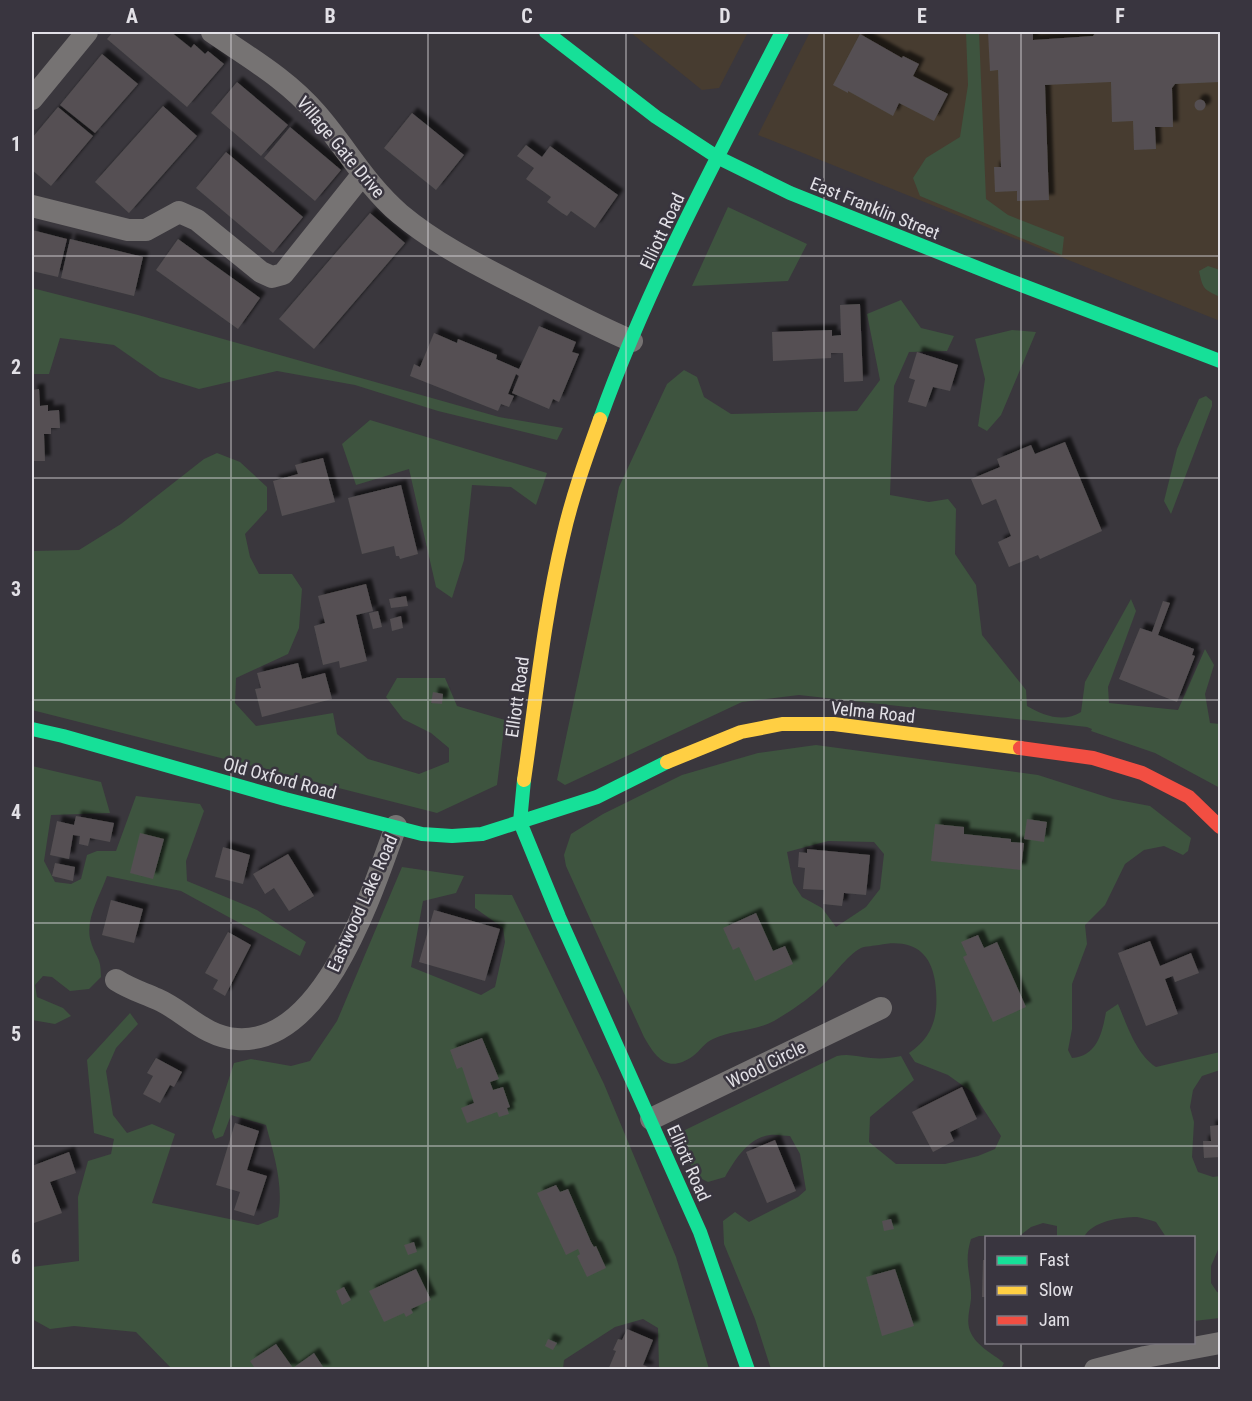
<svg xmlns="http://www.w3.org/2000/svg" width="1252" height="1401" font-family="'Roboto Condensed',sans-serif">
	<defs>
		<filter id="shadow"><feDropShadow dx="5.5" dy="-5.5" stdDeviation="1.5" flood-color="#0009"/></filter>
	</defs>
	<rect width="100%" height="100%" fill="#3a373d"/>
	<path fill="#473c30" d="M630,32h118l-29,56 -17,2z
		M810,32h410v289l-462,-186z"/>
	<path fill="#3e543f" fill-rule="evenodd" d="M966,32h13l7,167 22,16 56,22 -2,18 -142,-59 -7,-18 13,-20 34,-21 8,-52z
		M728,207l79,37 -19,37 -96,5z
		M1208,266l12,4v27c-17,-8 -17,-8 -21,-26z
		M32,288l106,27 361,102 64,11 -6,12 -119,-29 -83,-26 -78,-14 -78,18 -39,-12 -46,-32 -54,-7 -11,36h-17z
		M901,300l20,28 33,8 -7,15 -38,1 -15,34 -4,109 39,7 19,-3 8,10 -1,45 21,31 6,50 44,55 1,16c17,10 37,17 54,6l4,-30 46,-83 5,12 -28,76 1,16 69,7 27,-61 9,16 -9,29 5,29 10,1v64l-65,-35 -64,-22 1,-2 -5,-2 -288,-32 -57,7 -177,83 -8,-5 62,-293 48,-103 17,-14 13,7 7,20 27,17 126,-3 23,-31 -13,-66z
		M1012,330l24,2 -35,83 -14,16 -9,-5 7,-47 -10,-40z
		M1206,396l6,5v5l-41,108 -7,-13 13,-52 22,-50z
		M370,420l177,53 -11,32 -25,-18 -39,-2 -8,75 -12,38 -16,-11 -27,-118 -53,16 -14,-41z
		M217,453l23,9 27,25v23l-22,24 5,23 9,17h33l10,15 -3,39 -11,26 -52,24 -1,25 21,23 77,-13 4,21 31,25 51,15 30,-12v-14l-18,-15 -28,-14 -17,-22 11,-19h48l12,28 48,14 -8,65 -60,28 -405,-103v-159l47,-1 42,-26 83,-65z
		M816,745l222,30 75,24 37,7 41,32 -3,13 -5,4 -19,-9 -20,4 -19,14 -20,41 -20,20 2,19 -15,40v45l-4,21 4,8c25,-2 30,-24 34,-46l12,-8c9,21 18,50 38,63l64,-15v18l-18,6 -9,14 -3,17 4,15 -2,35 6,15 15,5 7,-1v69l-9,21v17l6,9 3,1v25l-26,3v-83l-28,-1 -10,-15c-6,-2 -13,-4 -19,-5 -16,0 -45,4 -53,20h-27v-11l-14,-3 -12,4 -13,10 -39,-1 -8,3c-8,25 1,37 0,60 -1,10 -5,21 -1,32 6,15 22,22 34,32l-3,6h-230l-16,-50 -31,-75 -1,-23 12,-9 14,10 49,-25 8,-7 -6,-36 -10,-18c-6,0 -14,-2 -20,-1 -22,3 -35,25 -45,42l-17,5 -14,-7 -11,-34v-10l154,-75c12,-3 22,1 34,2 11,1 20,0 30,-2l13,24 -44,37 -1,25 27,22h49l33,-8 17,-7 6,-13 -28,-43 -25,-18 -33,-13 -6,-9c27,-18 30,-42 26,-72 -5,-32 -26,-42 -56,-36 -5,1 -13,1 -18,3 -14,7 -30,31 -42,41 -13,12 -30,23 -45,32 -19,10 -42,9 -61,18 -8,3 -13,12 -20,17 -25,18 -37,2 -49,-19l-78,-171 -2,-11 7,-21 32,-20 79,-39 76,-22zM828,841l46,1 10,12 -4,35 -14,18 -30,20 -14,-19 -20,-11 -9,-14 -6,-31z
		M32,766l69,16 9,31 -59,2 -7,46 11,21 16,2 10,-5 6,-24 10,-4h19l20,-55 64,8 4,7 -18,50 1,20 70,29 49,32 -6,14 -119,-65 -74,-15c-7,20 -23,45 -16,66 5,17 10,14 10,35l-12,12 -19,2 -18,-14 -9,-1 -8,9 2,12 26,11 8,8 -16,8 -23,-4z
		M402,867l62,9 -8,17 -33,8 -12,66 70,28 14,-8 10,-45 -2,-14 -28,-20v-14l37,1 92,189 72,173 33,112h-50l-1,-41 -15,-9 -28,8 -51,33 -1,9h-391l-36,-37 -62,-6 -24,3 -18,-10v-52l47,-6 -1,-64 10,-36 23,-7 3,-15 -20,-6 -7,-73 43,-47 8,11 -22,24 -10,23 7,44 14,18 25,-9 23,10 -23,69 106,22 20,-8c6,-31 -4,-62 -12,-92l-35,-10 -8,21 -8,3 -3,-8 22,-68 17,-4 40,7 19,-5 27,-40z"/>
	<path fill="#545052" filter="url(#shadow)" d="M113,32h58l20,16 3,-4 11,10 3,-3 16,13 -37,43 -80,-68z
		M988,32h45v8l60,-4 3,-4h124v50l-45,2 -3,4 1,39h-18l1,22 -22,1 -1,-29 -21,1 -1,-40 -66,3 4,115 -32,1v-10l-22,1 -1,-25h7l-3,-97 -8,1z
		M860,34l42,24 1,-2 16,8 -6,12 35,18 -14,27 -35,-18 -6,13 -45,-25v2l-15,-8z
		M102,54l36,30 -43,49 -35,-28z
		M237,82l51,43 -27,31 -50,-43z
		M1194.5 105a5.5 5.5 0 1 1 11 0a5.5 5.5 0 1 1-11 0Z
		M163,106l34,30 -68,77 -34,-31z
		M58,107l35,29 -42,50 -19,-16v-32z
		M412,113l52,42 -28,35 -52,-42z
		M290,127l51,43 -26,31 -51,-43z
		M526,145l16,12 8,-11 68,49 -23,33 -24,-17 -4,5 -5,-3 -15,-11 4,-5 -25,-18 8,-11 -17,-12z
		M226,152l77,65 -30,36 -77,-65z
		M370,213l35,30 -91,106 -35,-30z
		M32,230l35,9 -9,38 -26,-6z
		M70,239l73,18 -9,39 -73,-18z
		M178,239l82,59 -22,31 -82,-59z
		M860,304l3,77 -19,1 -1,-29h-12v5l-58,3 -1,-29 60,-2v6l9,-1 -1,-30z
		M539,326l37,16 -4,10 7,2 -20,48 -6,-3 -4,10 -37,-16 7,-17 -3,-2 -8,20 6,2 -5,11 -8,-3 -3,7 -88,-35 4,-12 6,3 14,-34 23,10 1,-4 39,16 -1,4 23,10z
		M917,352l41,13 -8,26 -17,-4 -7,20 -18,-5 7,-22 -6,-2z
		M39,389l1,17 8,-1v6l11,-1 1,18h-9v6h-7l1,27h-13v-71z
		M1065,442l37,89 -62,28 -2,-4 -29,12 -11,-25 13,-6 -15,-37 -14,6 -11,-26 29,-12 -3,-8 34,-14 4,9z
		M323,458l12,44 -53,14 -9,-35 25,-7 -3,-9z
		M401,485l17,69 -18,5 -1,-3h-3l-2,-10 -32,8 -14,-56z
		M366,584l7,27 -17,4 11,46 -27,7 -1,-7 -16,4 -9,-39 11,-3 -7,-27z
		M406,596l2,10 -17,2 -2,-9z
		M1163,601l7,2 -12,32 36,14 -2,6 3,1 -18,46 -58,-23 21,-51 12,4z
		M378,611l4,16 -9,2 -4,-16z
		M401,616l2,12 -11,3 -2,-12z
		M298,663l4,16 23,-6 7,26 -70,18 -7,-28 6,-1 -4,-15z
		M433,692l10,2 -1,10 -11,-1z
		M76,816l38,7 -4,19 -20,-4 -2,8 -9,-2 1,-8 -7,-1 -4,24 -19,-4 7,-34 17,4z
		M1027,819l20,3 -3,20 -20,-3z
		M935,824l29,3v7l47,5v3l13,1 -3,27 -90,-9z
		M140,833l24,6 -11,40 -23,-6z
		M223,847l27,8 -7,29 -28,-7z
		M807,849l63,6 -4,40 -22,-2 -2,13 -19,-2 1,-14 -21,-1 2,-21 -7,-1 1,-15 8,1z
		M288,854l26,42 -25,15 -15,-23 -9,6 -12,-20z
		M55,863l20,4 -2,14 -21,-5z
		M111,900l32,9 -9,34 -32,-8z
		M434,910l66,19 -15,52 -66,-19z
		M756,913l17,38 12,-5 8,18 -38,17 -16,-34 -6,3 -10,-22z
		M228,932l23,13 -26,51 -12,-7 5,-9 -13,-7z
		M978,935l6,13 13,-6 29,65 -33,15 -30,-65 4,-2 -6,-13z
		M1150,941l10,25 31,-13 8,20 -24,9 -2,-6 -8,3 13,35 -32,12 -28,-73z
		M482,1038l17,41 -9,3 3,8 10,-3 7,20 -3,1 2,6 -10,3 -2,-5 -30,11 -6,-15 13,-5 -12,-36 -5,2 -7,-19z
		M156,1058l26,14 -8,15 -4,-2 -10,18 -17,-9 10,-18 -6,-3z
		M962,1087l15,32 -27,13 4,9 -21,11 -21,-40z
		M235,1123l24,8 -12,39 20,6 -13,40 -20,-6 6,-18 -24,-7z
		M1220,1125v32l-16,1 -1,-17h8l-1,-15z
		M775,1140l21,51 -29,12 -21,-51z
		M69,1152l7,21 -26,9 12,31 -28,10 -2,-7v-50z
		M556,1185l4,7 8,-3 23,53 3,5 2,-1 10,22 -19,9 -10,-21 3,-2 -2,-5 -12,6 -29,-62z
		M891,1219l3,10 -10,2 -2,-10z
		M414,1242l3,10 -9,3 -4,-10z
		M983,1260h3v37h-4z
		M416,1269l15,31 -20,9 2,4 -7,4 -2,-4 -20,9 -15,-31z
		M895,1269l19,57 -32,10 -16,-59z
		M344,1287l7,13 -9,5 -6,-14z
		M627,1329l26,11 -10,25 5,2 -1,3h-39l8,-19 -3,-1 5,-11 4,1z
		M548,1339l9,4 -4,7 -8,-4z
		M276,1344l17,24 21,-15 11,17h-69l-6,-9z"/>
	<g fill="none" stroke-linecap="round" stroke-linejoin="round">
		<path stroke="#767373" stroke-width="22" d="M212,32c36,25 75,47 104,81 30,34 49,71 84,101 36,30 76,50 117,71 38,19 75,39 115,56
			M32,99l55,-67
			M32,206l96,24h18l33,-18 18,8 64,52 11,5 11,-3 79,-99
			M116,980c14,9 25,12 41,19 28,12 47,38 80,40 87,6 135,-147 159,-213
			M651,1119l230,-111
			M1095,1370l50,-13 75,-14"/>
		<path stroke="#16e098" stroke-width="14" d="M546,32l110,85 61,40 73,36 218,87 212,81
			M600,419c48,-134 117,-261 182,-387
			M32,729l31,7 222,63 137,35 30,2 30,-2 115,-37 70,-35
			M524,780l-4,42 39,95 141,315 48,138"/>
		<path stroke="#ffcf43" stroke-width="14" d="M667,762l74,-30 41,-8h52l186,24
			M524,780c12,-81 20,-164 39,-243 9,-40 23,-79 37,-118"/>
		<path stroke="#f24e42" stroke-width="14" d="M1020,748l73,10 49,15 47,24 31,30"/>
	</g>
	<path fill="none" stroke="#e2e0e6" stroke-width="1.5" stroke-opacity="0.55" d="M231,32v1338M428,32v1338M626,32v1338M824,32v1338M1021,32v1206M32,256h1188M32,478h1188M32,700h1188M32,923h1188M32,1146h1188M1021,1342v28"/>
	<g text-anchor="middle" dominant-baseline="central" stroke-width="5" stroke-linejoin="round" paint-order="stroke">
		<g font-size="18" fill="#e2e0e6" stroke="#39353f">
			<text transform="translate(341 147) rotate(50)">Village Gate Drive</text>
			<text transform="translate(875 208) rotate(22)">East Franklin Street</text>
			<text transform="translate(662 231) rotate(-65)">Elliott Road</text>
			<text transform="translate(517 697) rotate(-82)">Elliott Road</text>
			<text transform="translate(873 712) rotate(6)">Velma Road</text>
			<text transform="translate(280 778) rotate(15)">Old Oxford Road</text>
			<text transform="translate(362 903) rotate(-66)">Eastwood Lake Road</text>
			<text transform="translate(766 1064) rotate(-26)">Wood Circle</text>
			<text transform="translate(689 1163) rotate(66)">Elliott Road</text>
		</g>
	</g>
	<rect width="1252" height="1401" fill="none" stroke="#39353f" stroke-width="66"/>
	<rect x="985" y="1236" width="210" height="108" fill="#39353f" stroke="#7d7982" stroke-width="1.5"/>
	<rect x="997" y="1256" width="30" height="9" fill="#16e098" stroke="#7d7982" stroke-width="1.5"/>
	<text x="1039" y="1266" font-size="18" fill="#e2e0e6">Fast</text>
	<rect x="997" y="1286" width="30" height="9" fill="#ffcf43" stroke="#7d7982" stroke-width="1.5"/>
	<text x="1039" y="1296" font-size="18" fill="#e2e0e6">Slow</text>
	<rect x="997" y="1316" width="30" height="9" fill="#f24e42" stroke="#7d7982" stroke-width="1.5"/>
	<text x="1039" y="1326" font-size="18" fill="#e2e0e6">Jam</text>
	<rect x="33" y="33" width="1186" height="1335" fill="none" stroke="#e2e0e6" stroke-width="2"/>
	<g font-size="20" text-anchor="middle" font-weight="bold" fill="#e2e0e6">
		<text x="132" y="23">A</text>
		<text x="330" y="23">B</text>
		<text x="527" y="23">C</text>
		<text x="725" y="23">D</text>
		<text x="922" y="23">E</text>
		<text x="1120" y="23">F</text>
		<text x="16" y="151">1</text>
		<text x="16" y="374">2</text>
		<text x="16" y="596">3</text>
		<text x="16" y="819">4</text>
		<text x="16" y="1041">5</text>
		<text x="16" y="1264">6</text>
	</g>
</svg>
